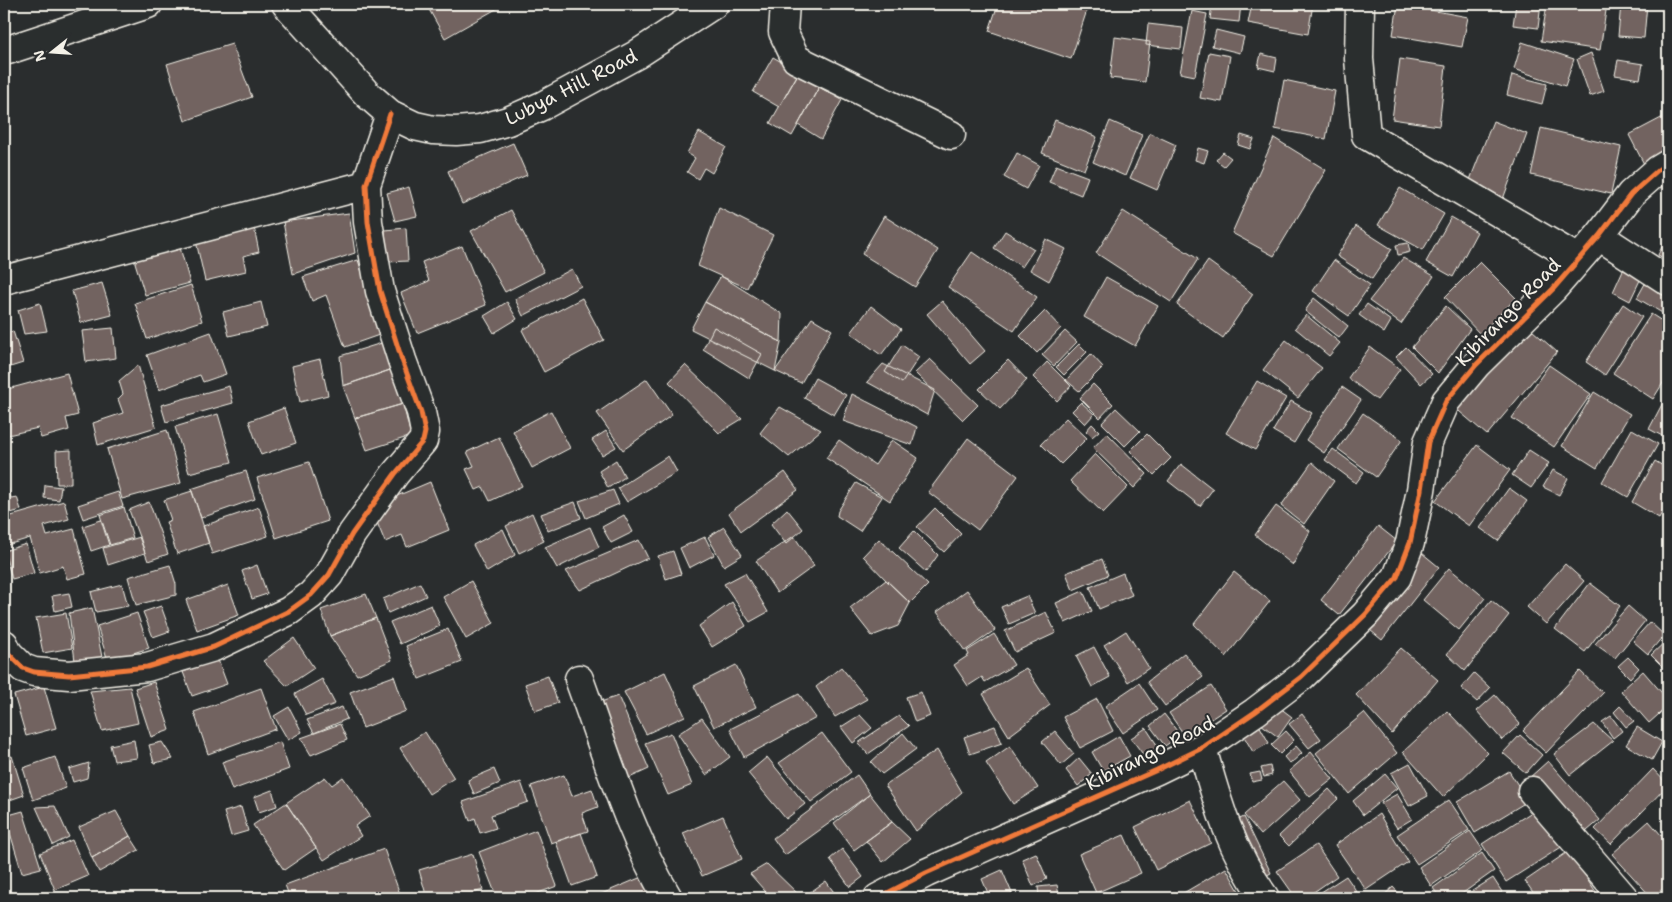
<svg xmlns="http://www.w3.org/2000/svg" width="1672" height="902" font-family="'Shantell Sans',sans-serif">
	<rect width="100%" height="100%" fill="#2a2d2e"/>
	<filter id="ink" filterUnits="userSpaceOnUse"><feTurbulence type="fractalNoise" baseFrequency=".02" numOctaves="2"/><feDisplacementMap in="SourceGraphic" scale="10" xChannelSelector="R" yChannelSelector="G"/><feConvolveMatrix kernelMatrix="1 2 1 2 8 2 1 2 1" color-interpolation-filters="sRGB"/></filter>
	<g filter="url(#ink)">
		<path fill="#726460" stroke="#f4f1e8" d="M426,4h79l-60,34z
			M998,4h70l19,6 -16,49 -82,-28z
			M1212,4h29l-2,18 -29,-3z
			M1252,4h61l-5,30 -60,-11z
			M1398,4l70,13 -6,30 -69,-12z
			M1516,4h25l-3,24 -25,-3z
			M1547,4h60l-7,46 -59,-9z
			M1621,4h26l-3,34 -26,-2z
			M1192,11l15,3 -12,62 -15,-3z
			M1148,24l35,4 -2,21 -35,-4z
			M1216,30l28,7 -4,16 -28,-7z
			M1115,37l35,5 -5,40 -35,-4z
			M1522,42l52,17 -9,27 -51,-17z
			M232,44l20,53 -67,24 -18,-57z
			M1209,52l21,4 -8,46 -22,-4z
			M1591,53l13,38 -14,5 -13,-37z
			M1261,54l16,4 -2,13 -17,-4z
			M773,57l26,15 -20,35 -26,-15z
			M1400,59l46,7 -7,60 -47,-7z
			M1618,60l25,4 -3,15 -25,-4z
			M798,74l21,13 -27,49 -22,-13z
			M1512,75l35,9 -5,20 -35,-9z
			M1284,80l51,11 -9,48 -51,-10z
			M819,87l23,13 -21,39 -23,-14z
			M1667,115l1,3v36l-23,12 -16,-31z
			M1055,120l42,17 -13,33 -42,-17z
			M1110,121l32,14 -17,41 -32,-14z
			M1493,121l34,13 -24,65 -35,-14z
			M1541,128l80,19 -10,47 -80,-19z
			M699,132l27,15 -14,26 -8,-5 -6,11 -11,-7 8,-14 -8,-5z
			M1150,133l26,12 -19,45 -27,-12z
			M1241,135l13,4 -4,10 -12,-4z
			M1274,138l52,32 -52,86 -42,-23z
			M513,143l14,32 -65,29 -14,-33z
			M1198,148l10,3 -4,12 -9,-3z
			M1223,152l8,6 -7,8 -8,-6z
			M1017,153l22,12 -13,24 -22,-12z
			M1056,165l32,12 -7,18 -32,-13z
			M409,187l8,29 -22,5 -8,-28z
			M1400,188l44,26 -21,36 -45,-25z
			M719,208l54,27 -26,53 -49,-22z
			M511,210l33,62 -39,20 -34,-61z
			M1123,211l75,48 -27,43 -75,-49z
			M349,213l6,40 -62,21 -10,-52z
			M884,216l54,34 -23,37 -53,-33z
			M1451,217l26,15 -24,45 -27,-15z
			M1356,226l36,23 -20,30 -35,-23z
			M254,227l5,25 -16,4 3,15 -41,10 -9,-40z
			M406,228l2,33 -21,1 -2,-32z
			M1005,231l29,18 -12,18 -28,-19z
			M1668,234v26l-10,-5z
			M1046,239l20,10 -17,32 -19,-11z
			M1408,243l2,9 -12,3 -2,-10z
			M179,244l11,39 -45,12 -12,-39z
			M462,246l24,59 -69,28 -16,-40 28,-12 -7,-19z
			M972,252l65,45 -23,34 -66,-44z
			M1403,258l31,18 -33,48 -32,-23z
			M358,260l24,74 -37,13 -19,-52 -14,6 -9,-24z
			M1334,260l36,25 -21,31 -36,-25z
			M1208,261l45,33 -30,44 -46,-33z
			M1480,262l36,36 -36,36 -35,-37z
			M572,269l9,17 -58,30 -8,-17z
			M1623,270l18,8 -11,23 -17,-9z
			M721,276l61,38 -1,28 -76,-40z
			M1106,277l52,29 -23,40 -51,-29z
			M1647,280l21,11v15l-4,8 -27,-16z
			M102,283l10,32 -31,8 -9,-32z
			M191,285l11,36 -55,18 -12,-36z
			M582,298l22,42 -60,32 -22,-42z
			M1314,298l34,28 -9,12 -34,-27z
			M942,301l43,50 -15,13 -43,-50z
			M261,302l6,25 -38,9 -6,-24z
			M507,302l10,17 -23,14 -10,-17z
			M705,302l76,40 -6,29 -84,-42z
			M40,303l7,28 -23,3 -6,-24z
			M1367,304l24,17 -7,12 -25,-18z
			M1623,304l19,13 -37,58 -19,-13z
			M871,306l30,23 -20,26 -30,-22z
			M1446,306l24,23 -32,44 -26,-26z
			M1045,311l16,17 -24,25 -17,-17z
			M1651,314l17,11v50l-15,24 -40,-26z
			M1306,315l34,28 -11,13 -34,-28z
			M812,318l20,12 -31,53 -26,-12z
			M1524,323l33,29 -70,83 -34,-29z
			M714,327l48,27 -13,24 -46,-29z
			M113,328l3,30 -30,4 -4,-31z
			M13,331l10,32 -19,6v-35z
			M1065,331l12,11 -23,24 -12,-11z
			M211,332l15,42 -23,8 -3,-7 -41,15 -12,-35z
			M1286,340l36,28 -24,30 -35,-28z
			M385,342l8,27 -50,17 -3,-30z
			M1079,344l8,8 -23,23 -8,-8z
			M902,345l17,12 -17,26 -17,-11z
			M1370,347l30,22 -23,31 -29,-22z
			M1406,347l26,27 -11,10 -25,-27z
			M1091,354l12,13 -24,24 -13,-11z
			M320,359l8,36 -28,7 -8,-36z
			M930,359l48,46 -15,15 -48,-47z
			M1008,360l19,20 -27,29 -21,-20z
			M1047,362l24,24 -14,15 -24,-24z
			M883,364l52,26 -8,25 -60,-33z
			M138,365l18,62 -58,18 -5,-22 30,-10 -5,-14 5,-5 -4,-13z
			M685,365l57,54 -23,14 -50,-51z
			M1549,365l42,29 -37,53 -42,-29z
			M393,369l10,35 -48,14 -12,-32z
			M67,373l11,42 -12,3 3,12 -28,8 -3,-10 -30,7 -4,-16v-29z
			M815,378l31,17 -12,20 -30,-17z
			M647,379l25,36 -49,35 -26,-37z
			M1257,381l29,17 -31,52 -29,-17z
			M1093,384l20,20 -13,14 -20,-20z
			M229,386l4,17 -67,19 -5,-17z
			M1342,387l19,13 -37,53 -18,-13z
			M1594,392l36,22 -33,54 -35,-22z
			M1668,393v46l-19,-10z
			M852,394l65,33 -5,18 -69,-24z
			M1291,401l21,12 -18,30 -21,-12z
			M1081,402l13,12 -9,10 -13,-13z
			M403,404l8,32 -44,14 -12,-32z
			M780,407l41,23 -32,27 -29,-24z
			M284,408l12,35 -35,12 -12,-34z
			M1116,408l24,23 -15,15 -23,-23z
			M551,411l19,37 -38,20 -19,-37z
			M1363,413l39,27 -26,37 -38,-28z
			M218,414l14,48 -43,11 -14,-46z
			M1066,418l21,20 -26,26 -20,-20z
			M1092,424l7,7 -7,6 -6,-6z
			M1632,429l26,15 -30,53 -26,-15z
			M167,430l14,53 -59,16 -15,-50z
			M606,431l10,16 -14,8 -10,-15z
			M1107,433l40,41 -13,14 -41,-40z
			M1147,434l24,24 -17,17 -24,-24z
			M499,437l23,49 -32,15 -7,-14 -7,3 -10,-21 8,-3 -7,-14z
			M968,438l50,38 -40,54 -50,-38z
			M839,440l36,25 17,-25 26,18 -28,43 -64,-43z
			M1477,445l33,25 -41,56 -34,-25z
			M1333,449l31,23 -8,11 -31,-23z
			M71,450v34h-14l-1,-33z
			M1529,450l20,13 -18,25 -19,-13z
			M1095,454l33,33 -25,26 -33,-32z
			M668,456l9,16 -50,30 -9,-14z
			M616,460l9,17 -17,11 -9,-17z
			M1655,461l13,8v33l-9,16 -27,-16z
			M309,462l19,59 -52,17 -19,-60z
			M1312,462l22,19 -30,43 -23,-18z
			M1181,464l32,25 -13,17 -32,-25z
			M1553,470l15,8 -9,17 -16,-8z
			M246,471l9,28 -54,19 -10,-29z
			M785,472l13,18 -57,41 -12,-18z
			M430,482l19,48 -42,17 -5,-12 -17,7 -11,-27 4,-11z
			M4,483h2l5,15 6,-1 4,13 -17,5z
			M856,483l26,14 -22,34 -23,-15 1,-5z
			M45,485l16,2 -2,13 -15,-2z
			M1509,488l18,13 -29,40 -18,-13z
			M613,490l6,14 -33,14 -7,-17z
			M192,491l17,52 -32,11 -11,-32 5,-2 -7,-20z
			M118,492l5,14 -40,13 -5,-14z
			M64,501l5,18 -25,7 3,10 27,-7 12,45 -19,5 -4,-13 -23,7 -10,-35 -26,8v-28z
			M149,502l19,52 -20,7 -19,-51z
			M575,502l6,16 -33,13 -7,-17z
			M1276,506l34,25 -17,34 -38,-30z
			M124,507l9,31 -23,7 -10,-30z
			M259,507l9,29 -56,18 -9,-28z
			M935,508l26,26 -17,18 -27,-25z
			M787,509l16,20 -17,15 -15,-20z
			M1668,511v16l-6,-4z
			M532,513l12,28 -25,12 -13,-27z
			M624,515l9,17 -22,11 -9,-16z
			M101,520l8,25 -18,6 -8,-25z
			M1378,526l19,15 -58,74 -18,-15z
			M590,527l9,20 -42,21 -12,-21z
			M724,527l18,28 -18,11 -16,-29z
			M503,529l12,26 -28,17 -14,-27z
			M914,531l24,24 -12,17 -27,-24z
			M794,536l20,30 -37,27 -21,-32z
			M140,537l5,16 -37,12 -5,-17z
			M705,537l9,18 -25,13 -9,-20z
			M879,539l49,46 -18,18 -24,-23 -23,-24z
			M639,540l9,18 -68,32 -14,-19z
			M26,544l8,29 -22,6 -8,-28z
			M673,551l8,23 -15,5 -8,-23z
			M1422,553l17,14 -57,73 -17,-14z
			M1102,559l6,16 -35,15 -7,-17z
			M1565,564l19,17 -38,43 -19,-17z
			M170,565l6,19v11l-40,10 -8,-28z
			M257,565l10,29 -15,5 -10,-28z
			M1449,568l36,30 -26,32 -36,-30z
			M1234,572l36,29 -44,56 -32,-33z
			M745,573l23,39 -18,10 -26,-38z
			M1123,573l9,22 -33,14 -9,-22z
			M886,580l24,23 -12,23 -26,10 -22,-28z
			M471,581l23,42 -28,16 -23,-42z
			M420,583l6,13 -38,17 -5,-14z
			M1590,583l30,23 -35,46 -30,-23z
			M122,584l6,22 -32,6 -5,-20z
			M228,585l11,30 -42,15 -11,-30z
			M967,590l28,40 -30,21 -28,-39z
			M1083,591l9,20 -27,12 -9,-20z
			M69,593l3,14 -17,4 -3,-15z
			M366,594l10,24 -46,18 -9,-26z
			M1027,596l8,17 -26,11 -8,-17z
			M1491,600l18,15 -44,56 -18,-17z
			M732,602l14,24 -34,21 -13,-21z
			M431,605l9,21 -40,18 -10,-22z
			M161,606l9,25 -17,6 -10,-25z
			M1628,606l17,15 -30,37 -20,-14z
			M92,608l10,49 -27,4 -6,-48z
			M1046,612l10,21 -41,19 -10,-21z
			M66,613l6,35 -29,5 -7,-35z
			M137,613l12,35 -41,13 -11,-35z
			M376,618l16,42 -35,15 -27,-39z
			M1650,622l14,13 -16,19 -15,-13z
			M448,629l14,33 -43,17 -13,-33z
			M1126,631l23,37 -21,14 -24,-37z
			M994,634l20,31 -29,17 -3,-5 -14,9 -14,-21 15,-10 -2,-4z
			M294,638l20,30 -27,18 -24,-25z
			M1668,639v29l-2,2 -15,-15z
			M1094,647l16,30 -18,10 -16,-31z
			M1401,648l37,32 -46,54 -36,-39z
			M1184,653l19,24 -38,29 -18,-24z
			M1628,657l11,11 -9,10 -12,-12z
			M218,660l9,24 -35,12 -9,-24z
			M736,665l20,42 -42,20 -20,-41z
			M841,667l26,32 -32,18 -19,-30z
			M1026,668l24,37 -41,31 -26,-42z
			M1580,671l23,22 -57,60 -23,-22z
			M1643,671l25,29v6l-19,17 -28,-32z
			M665,672l20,44 -39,18 -22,-42z
			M1474,673l16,15 -13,14 -16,-14z
			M394,676l12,35 -43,17 -13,-36z
			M548,676l10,27 -23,8 -10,-27z
			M322,679l13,25 -29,11 -11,-21z
			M154,682l16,48 -19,7 -16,-49z
			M1139,683l18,27 -34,23 -18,-27z
			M1211,686l15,23 -41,27 -16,-23z
			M44,687l12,41 -30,8 -12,-41z
			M130,687l8,36 -36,8 -12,-40z
			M261,688l15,41 -68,25 -14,-42z
			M921,692l9,24 -15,6 -9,-25z
			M799,694l17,24 -72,39 -14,-28z
			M1495,695l25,29 -18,16 -25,-29z
			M618,696l31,73 -22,10 -32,-75z
			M1097,699l16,32 -33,17 -17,-31z
			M1271,701l21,16 -14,20 -21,-16z
			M1620,706l14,15 -8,6 -12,-15z
			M289,707l13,25 -14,8 -14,-24z
			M342,707l5,12 -33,14 -7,-13z
			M1447,711l41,42 -45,44 -40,-45z
			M1364,713l33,40 -48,41 -33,-41z
			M1164,714l16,21 -15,11 -15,-20z
			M1302,714l19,25 -12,9 -20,-24z
			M860,715l12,13 -19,15 -12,-16z
			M899,716l10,10 -41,28 -10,-11z
			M1611,716l11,15 -9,7 -11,-16z
			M702,718l28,39 -24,18 -28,-41z
			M1258,723l11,20 -16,9 -11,-19z
			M340,724l7,16 -36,15 -10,-17z
			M1594,724l19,17 -43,34 -16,-21z
			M995,726l7,17 -32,11 -6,-17z
			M1637,727l25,15 -10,18 -26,-15z
			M1146,728l13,20 -14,9 -14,-19z
			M1055,731l19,23 -13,11 -19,-23z
			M1286,731l8,9 -14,14 -9,-9z
			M425,732l29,46 -25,16 -29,-46z
			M671,733l21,52 -24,10 -23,-52z
			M822,733l29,39 -40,30 -32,-39z
			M903,733l13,16 -34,25 -11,-12z
			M1520,735l22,20 -16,18 -23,-20z
			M1119,736l11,20 -27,15 -11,-19z
			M134,740l3,18 -23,3 -4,-16z
			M162,742l11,17 -19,4 -5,-18z
			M280,742l9,27 -57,21 -10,-28z
			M1010,746l28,42 -25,16 -27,-41z
			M1296,746l6,7 -12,11 -6,-7z
			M937,750l25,42 -46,39 -31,-46z
			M1311,752l22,27 -23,18 -21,-26z
			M12,756l12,39 -20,7v-44z
			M55,757l11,31 -33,12 -10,-32z
			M767,757l38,47 -19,15 -38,-46z
			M1079,758l13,16 -14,12 -12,-16z
			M1548,761l52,59 -19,16 -52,-58z
			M89,763l-2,15 -14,4 -4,-13z
			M1410,763l18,33 -19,10 -18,-33z
			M1270,766l2,9 -8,2 -3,-9z
			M494,769l6,14 -26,11 -6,-14z
			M1653,769l15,16 -57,59 -16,-15z
			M1509,771l19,30 -53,32 -18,-31z
			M1260,772l2,8 -10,2 -2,-8z
			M1385,774l12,14 -34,27 -10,-14z
			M564,775l8,21 20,-7 6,18 -16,6 6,18 -37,12 -20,-57z
			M857,775l13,19 -85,61 -12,-17z
			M325,777l7,8 11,-8 27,39 -15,10 6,10 -37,24 -38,-57z
			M1283,781l17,19 -39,35 -17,-20z
			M521,782l7,20 -37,13 5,13 -16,5 -5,-15 -5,3 -7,-19z
			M1329,789l9,10 -49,47 -10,-10z
			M272,790l5,16 -18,6 -5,-15z
			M870,794l22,28 -38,28 -20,-27z
			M1397,794l15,25 -15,9 -16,-25z
			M1190,800l21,43 -55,27 -21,-43z
			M1449,800l20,30 -52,34 -20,-29z
			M286,803l30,45 -32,22 -31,-45z
			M55,806l14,31 -16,8 -17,-38z
			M241,807l7,24 -17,5 -7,-24z
			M1538,808l25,38 -57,36 -24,-38z
			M23,811l18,57 -19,5 -17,-57z
			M116,811l14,25 -38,22 -13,-31z
			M1379,814l29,48 -42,28 -31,-45z
			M723,816l19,43 -40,17 -19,-43z
			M1244,817l27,56 -12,6 -28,-56z
			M1649,821l19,22v41l-16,14 -40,-44z
			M892,822l18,17 -27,23 -17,-21z
			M536,830l21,56 -32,12h-28l-18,-46z
			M1470,831l13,19 -52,36 -12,-19z
			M581,833l16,44 -25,9 -16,-44z
			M4,834l7,29 -7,1z
			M1124,835l17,38 -45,20 -17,-39z
			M130,836l9,14 -40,22 -7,-14z
			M72,840l16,36 -33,14 -15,-37z
			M1316,845l21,31 -32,22h-9l-19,-27z
			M384,849l17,48 -5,1h-106l-5,-13z
			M842,849l21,28 -13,10 -20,-28z
			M1569,851l27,41 -10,6h-49l-12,-17z
			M1036,853l11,26 -14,7 -11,-27z
			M1482,853l12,18 -38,27h-16l-7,-10z
			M473,854l10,36 -27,8h-29l-8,-28z
			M767,864l32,31 -3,3h-25l-21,-24z
			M1226,868l17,30h-68z
			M1002,870l12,28h-24l-8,-19z
			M644,876l10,22h-62z
			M1346,876l11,16 -10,6h-35z
			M1493,878l9,14 -10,6h-31z
			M826,881l12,17h-36z
			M1057,885l2,10 -20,2 -1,-10z
			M1393,887l10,11h-22z"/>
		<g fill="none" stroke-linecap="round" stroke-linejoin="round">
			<g stroke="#f4f1e8" stroke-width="31">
				<path id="minor" d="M286,4l81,90 23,20 25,12 18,4 23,1 24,-2 28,-8 34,-15 94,-51 78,-51
					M785,4l-2,28 13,27 155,76
					M1360,4l-1,55 7,76 212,124
					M8,50l140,-46
					M1599,236l69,45
					M4,280l362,-95
					M4,644l4,9 15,15 11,4 35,3 78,-8 67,-20 75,-36 22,-16 18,-20 23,-41 43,-60 28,-33 2,-9 -4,-20 -19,-52 -22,-69 -12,-69 -2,-37 24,-71
					M579,679c27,74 49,152 89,219
					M1202,748c16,57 28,101 63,150
					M1532,791l92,107
					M878,898l48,-25 231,-103 45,-22 53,-36 46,-35 64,-62 32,-38 13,-34 11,-53 7,-48 18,-41 30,-36 77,-76 46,-53 32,-42 27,-24 10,-6"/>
			</g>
			<use href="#minor" stroke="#2a2d2e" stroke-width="28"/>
			<g stroke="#2a2d2e" stroke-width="8">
				<path id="cycleway" d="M4,644l4,9 15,15 11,4 35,3 78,-8 67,-20 75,-36 22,-16 18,-20 23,-41 43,-60 28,-33 2,-9 -4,-20 -19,-52 -22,-69 -12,-69 -2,-37 24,-71
					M878,898l48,-25 231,-103 45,-22 53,-36 46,-35 64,-62 32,-38 13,-34 11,-53 7,-48 18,-41 30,-36 77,-76 46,-53 32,-42 27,-24 10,-6"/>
			</g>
			<use href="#cycleway" stroke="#f17a3a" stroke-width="5"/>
		</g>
	</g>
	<g text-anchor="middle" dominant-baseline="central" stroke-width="4" stroke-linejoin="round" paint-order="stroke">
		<g font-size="19" fill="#f4f1e8" stroke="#2a2d2e">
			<text transform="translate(571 87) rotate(-27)">Lubya Hill Road</text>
			<text transform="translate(1508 312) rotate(-46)">Kibirango Road</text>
			<text transform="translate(1150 753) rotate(-27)">Kibirango Road</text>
		</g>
	</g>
	<rect width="1672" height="902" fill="none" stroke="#2a2d2e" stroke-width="20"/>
	<rect x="10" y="10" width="1652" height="882" fill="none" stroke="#f4f1e8" stroke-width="2" filter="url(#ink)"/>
	<g transform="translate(52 52) rotate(253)" stroke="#2a2d2e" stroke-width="4" paint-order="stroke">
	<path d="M0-4L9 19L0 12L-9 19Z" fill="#f4f1e8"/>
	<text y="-8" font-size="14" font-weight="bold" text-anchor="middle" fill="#f4f1e8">N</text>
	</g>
</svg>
